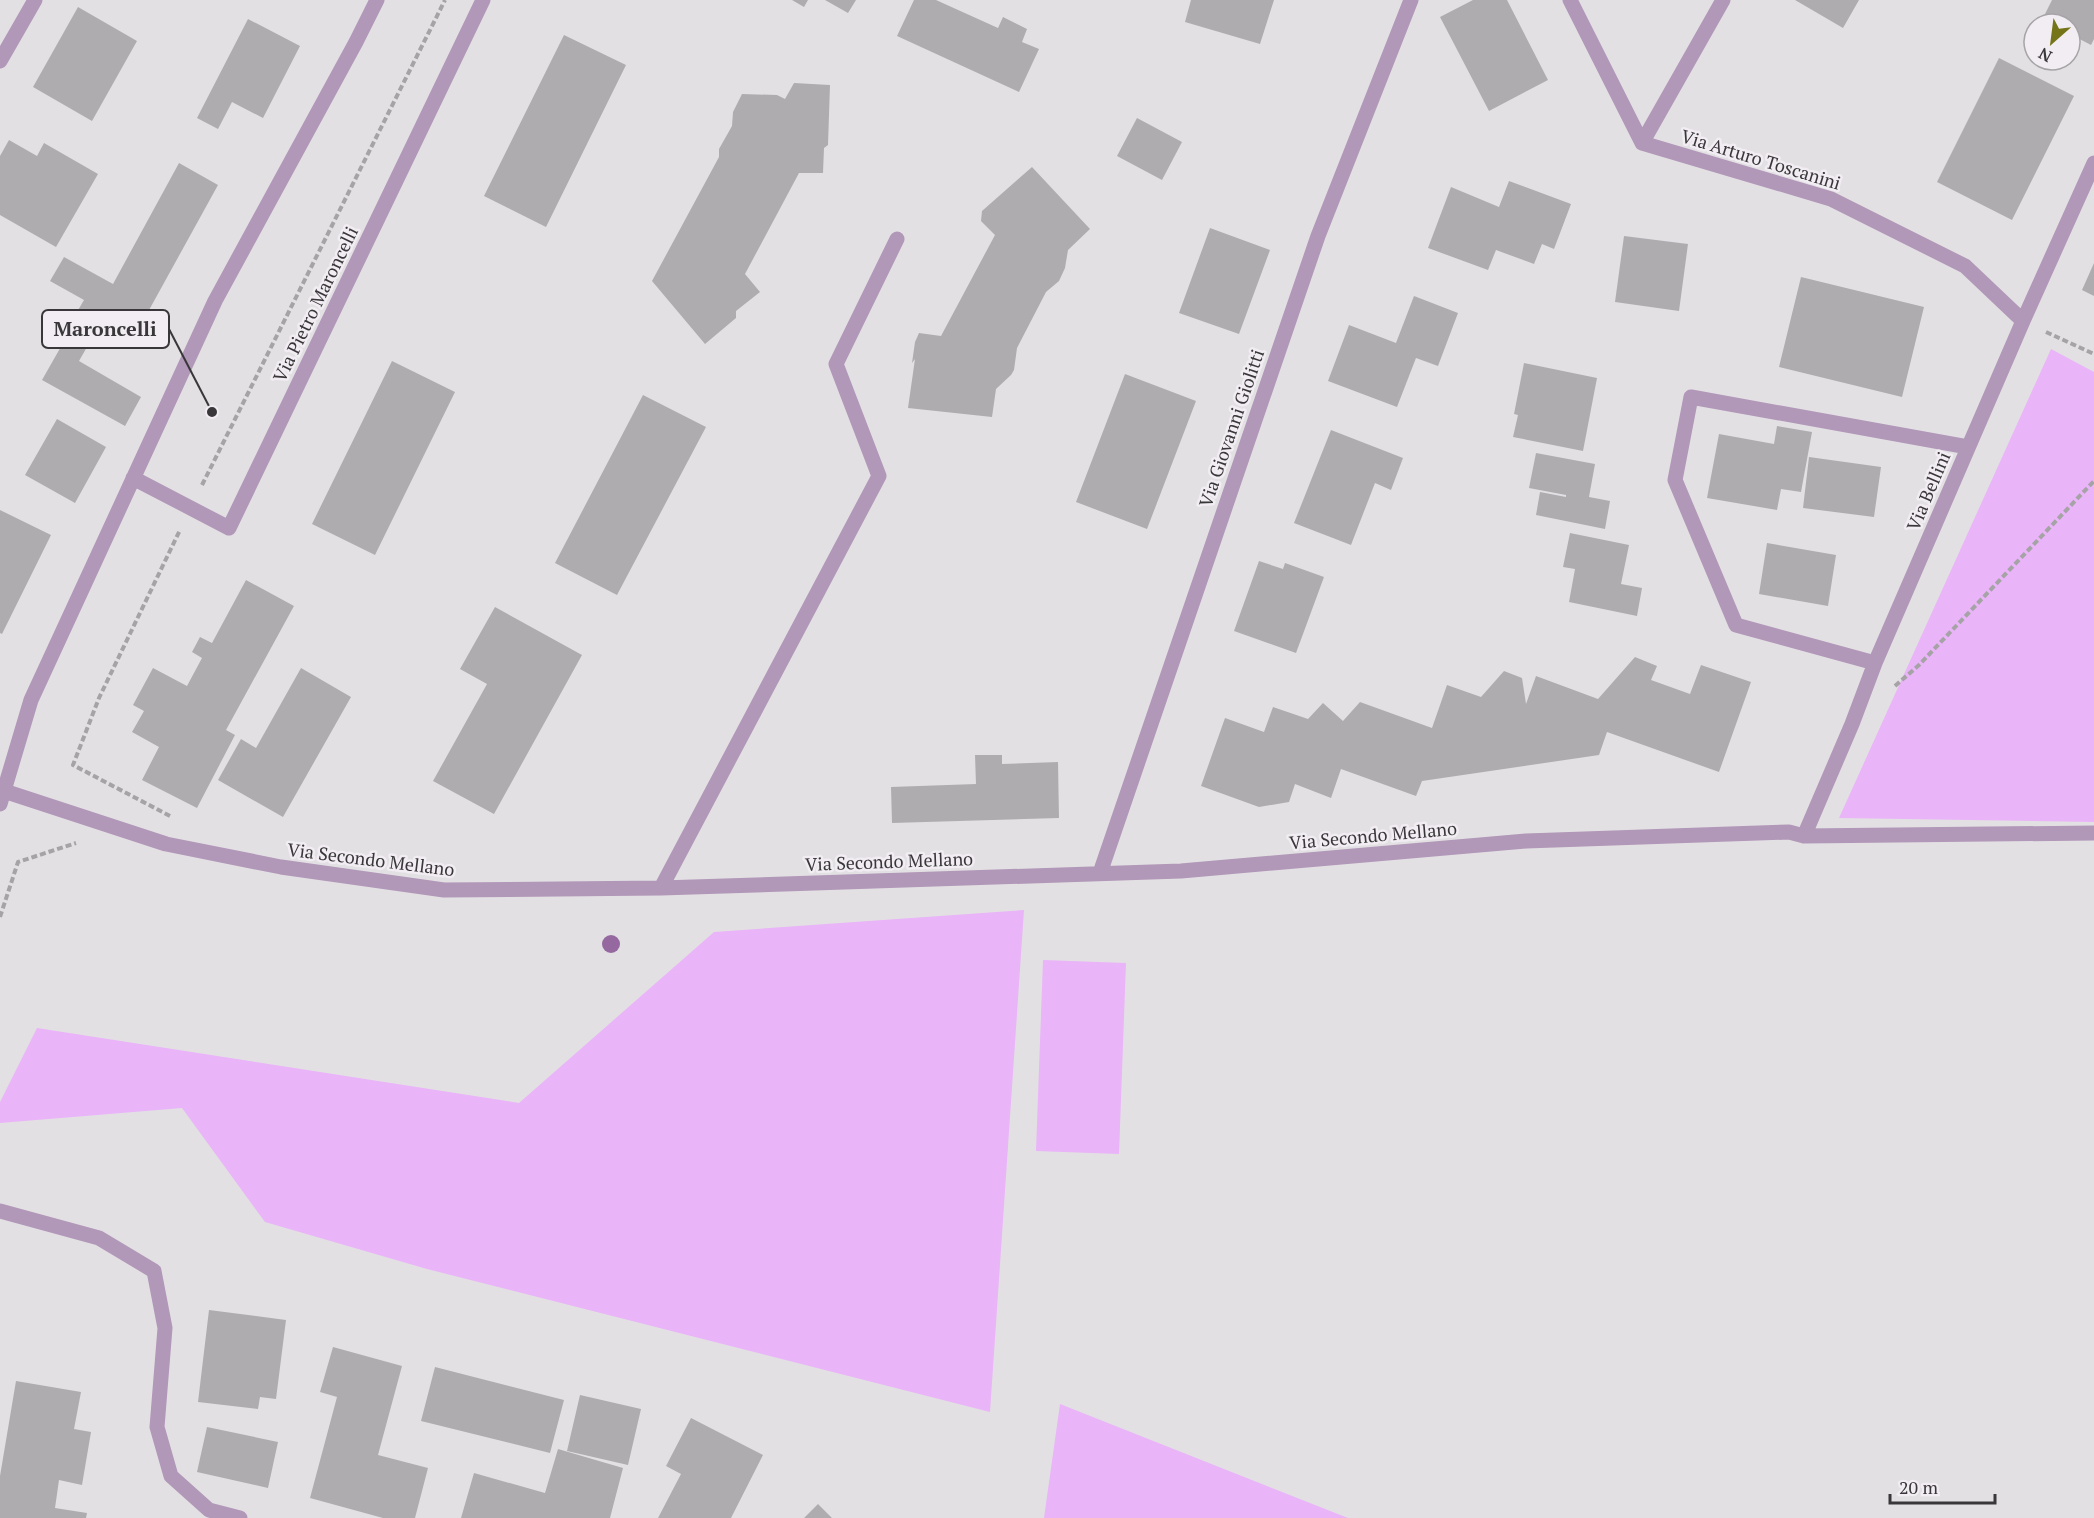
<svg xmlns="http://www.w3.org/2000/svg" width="2094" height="1518" font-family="'PT Serif',serif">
	<rect width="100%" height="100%" fill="#e3e0e4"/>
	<path fill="#e9b4f8" d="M2051,349l43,23v450l-255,-4z
		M1024,910l-34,502 -563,-143 -162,-47 -83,-114 -182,15v-21l37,-74 482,75 195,-171z
		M1043,960l83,3 -7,191 -83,-3z
		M1060,1404l288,114h-304z"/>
	<path fill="#afacb0" d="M792,0h16l-4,7z
		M825,0h31l-8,13z
		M914,0h22l62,28 5,-11 24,12 -5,13 17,7 -20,43 -122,-56z
		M1191,0h83l-14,44 -75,-22z
		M1473,0h34l41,80 -59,31 -49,-94z
		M1795,0h64l-16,28z
		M2052,0h42v39l-3,6 -21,-11v-10h-20l-8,-4z
		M78,7l59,34 -45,80 -59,-34z
		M248,19l52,27 -37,72 -31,-16 -14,27 -21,-11z
		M564,35l62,30 -80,162 -62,-31z
		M1999,58l75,38 -62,124 -75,-38z
		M794,83l36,2 -2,60 -4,3 -1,25h-24l-54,101 15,18 -24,19v7l-31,26 -53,-63 67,-124v-8l13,-23 1,-14 9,-18 35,1 8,4z
		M1137,118l45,24 -20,38 -45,-24z
		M9,140l28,16 7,-13 54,31 -42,73 -56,-32v-59z
		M179,163l39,22 -75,136 -9,-5 -15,26 -45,-25 10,-17 -34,-19 14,-24 49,27z
		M1032,167l58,62 -22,21 -3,18 -6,13 -13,11 -29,56 -3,22 -3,5 -15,14 -4,28 -84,-9 7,-49 -3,4 3,-21 4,-9 22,3 54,-101 -14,-14 1,-10z
		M1509,181l62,23 -17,45 -12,-5 -8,20 -38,-14 -8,20 -60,-22 23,-61 48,20z
		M1210,228l60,22 -31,84 -60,-21z
		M1624,236l64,8 -9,67 -64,-9z
		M2094,263v33l-12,-6z
		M1801,277l123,30 -22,90 -123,-30z
		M1414,296l44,17 -20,53 -22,-8 -19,49 -69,-26 21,-56 47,18z
		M71,329l20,11 -12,21 62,36 -16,29 -83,-46z
		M392,361l63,31 -80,163 -63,-31z
		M1524,363l73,15 -14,73 -70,-14 5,-22 -4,-1z
		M1125,374l71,27 -49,128 -71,-27z
		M643,395l63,32 -89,168 -62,-32z
		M57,419l49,28 -31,56 -50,-28z
		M1777,426l35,6 -11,60 -20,-3 -4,21 -70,-12 12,-64 55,10z
		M1331,430l72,28 -12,32 -16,-7 -24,62 -57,-22z
		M1536,453l59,11 -6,33 21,4 -5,28 -69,-14 4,-23 26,5v-2l-37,-7z
		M1809,457l72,10 -7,50 -71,-9z
		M0,510l51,25 -49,99 -2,-1z
		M1570,533l59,12 -8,39 21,4 -5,28 -68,-14 6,-33 -12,-2z
		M1767,543l69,12 -8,51 -69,-12z
		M1259,561l24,8 2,-6 39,14 -28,76 -62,-22z
		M246,580l48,26 -68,124 9,5 -38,73 -55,-28 17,-33 -27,-15 12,-21 -11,-6 20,-37 34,18 15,-28 -10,-6 8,-15 12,6z
		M495,607l87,48 -88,159 -61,-33 54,-97 -27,-15z
		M1635,657l22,9 -6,14 39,14 11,-29 50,17 -32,90 -112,-40 -8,23 -177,26 -6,15 -75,-27 -10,29 -36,-14 -6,18 -30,5 -58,-21 24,-68 39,14 9,-25 35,12 15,-16 20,18 17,-19 72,26 15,-43 34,12 23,-26 18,7 4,26 10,-28 62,23z
		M301,668l50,29 -68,120 -65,-37 23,-41 15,9z
		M975,755h27v9l56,-2 1,56 -167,5 -1,-36 85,-3z
		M209,1310l77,10 -10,79 -16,-2 -2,12 -60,-7z
		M333,1347l69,19 -24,89 50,13 -13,50h-32l-73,-20 27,-101 -17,-5z
		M435,1367l129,33 -14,53 -129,-32z
		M16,1381l65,11 -7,37 17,3 -9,53 -23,-5 -4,28 32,5 -1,5h-86v-42z
		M580,1395l61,14 -13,56 -61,-14z
		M691,1418l72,37 -32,63h-73l23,-44 -15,-8z
		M207,1427l71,15 -10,46 -71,-16z
		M558,1449l65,19 -13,50h-149l13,-45 71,20z
		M818,1504l14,14h-28z"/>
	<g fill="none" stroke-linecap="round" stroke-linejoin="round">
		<path stroke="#a6a3a7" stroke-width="4" stroke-dasharray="6 3" stroke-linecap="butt" d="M2046,332l48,22
			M202,485l243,-485
			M1895,686l24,-21 175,-184
			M170,816l-97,-51 26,-67 81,-168
			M0,917l18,-55 58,-19"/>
		<path stroke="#b197b8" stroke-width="15" d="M1570,0l72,143 189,56 134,67 58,55
			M0,61l35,-61
			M1642,143l81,-143
			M133,478l96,50 254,-528
			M1875,663l-139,-38 -61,-145 16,-83 277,50
			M0,792l4,-1 162,53 115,23 163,23 217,-2 520,-17 345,-30 263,-9 15,4 290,-3
			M0,804l31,-104 184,-399 141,-259 21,-42
			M1804,836l48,-112 23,-61 148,-342 71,-158
			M1100,873l218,-637 93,-236
			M661,888l218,-412 -43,-112 61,-125
			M0,1211l99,27 55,33 11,57 -8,99 14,49 38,34 31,8"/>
	</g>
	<circle fill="#95699f" cx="611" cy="944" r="9"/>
	<g text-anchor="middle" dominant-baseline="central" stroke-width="5" stroke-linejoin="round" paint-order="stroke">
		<g font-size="18" fill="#393739" stroke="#f1edf2">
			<text transform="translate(1761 159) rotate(17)">Via Arturo Toscanini</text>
			<text transform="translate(315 304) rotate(-64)">Via Pietro Maroncelli</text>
			<text transform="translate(1231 428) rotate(-71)">Via Giovanni Giolitti</text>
			<text transform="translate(1928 491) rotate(-67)">Via Bellini</text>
			<text transform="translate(1373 835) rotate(-5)">Via Secondo Mellano</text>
			<text transform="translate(371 859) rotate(7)">Via Secondo Mellano</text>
			<text transform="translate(889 861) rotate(-2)">Via Secondo Mellano</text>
		</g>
	</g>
	<path fill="none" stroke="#393739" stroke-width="2" d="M212 412L169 329"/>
	<circle fill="#393739" stroke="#f1edf2" stroke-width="2" cx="212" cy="412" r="6"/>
	<rect fill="#f1edf2" stroke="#393739" stroke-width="2" x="42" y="310" width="127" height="38" rx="6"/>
	<g font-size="20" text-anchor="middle" font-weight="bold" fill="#393739">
		<text x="105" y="336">Maroncelli</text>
	</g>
	<g transform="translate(2052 42) rotate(208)"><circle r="28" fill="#f1edf2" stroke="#a7a4a8" stroke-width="1.5"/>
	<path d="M0-4.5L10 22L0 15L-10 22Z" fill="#757418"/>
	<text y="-9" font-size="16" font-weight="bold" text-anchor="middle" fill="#393739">N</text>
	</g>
	<path d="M1890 1494v9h105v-9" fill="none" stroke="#393739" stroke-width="3"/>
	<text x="1899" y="1494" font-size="18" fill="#393739" stroke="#f1edf2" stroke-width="4.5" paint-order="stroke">20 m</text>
</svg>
